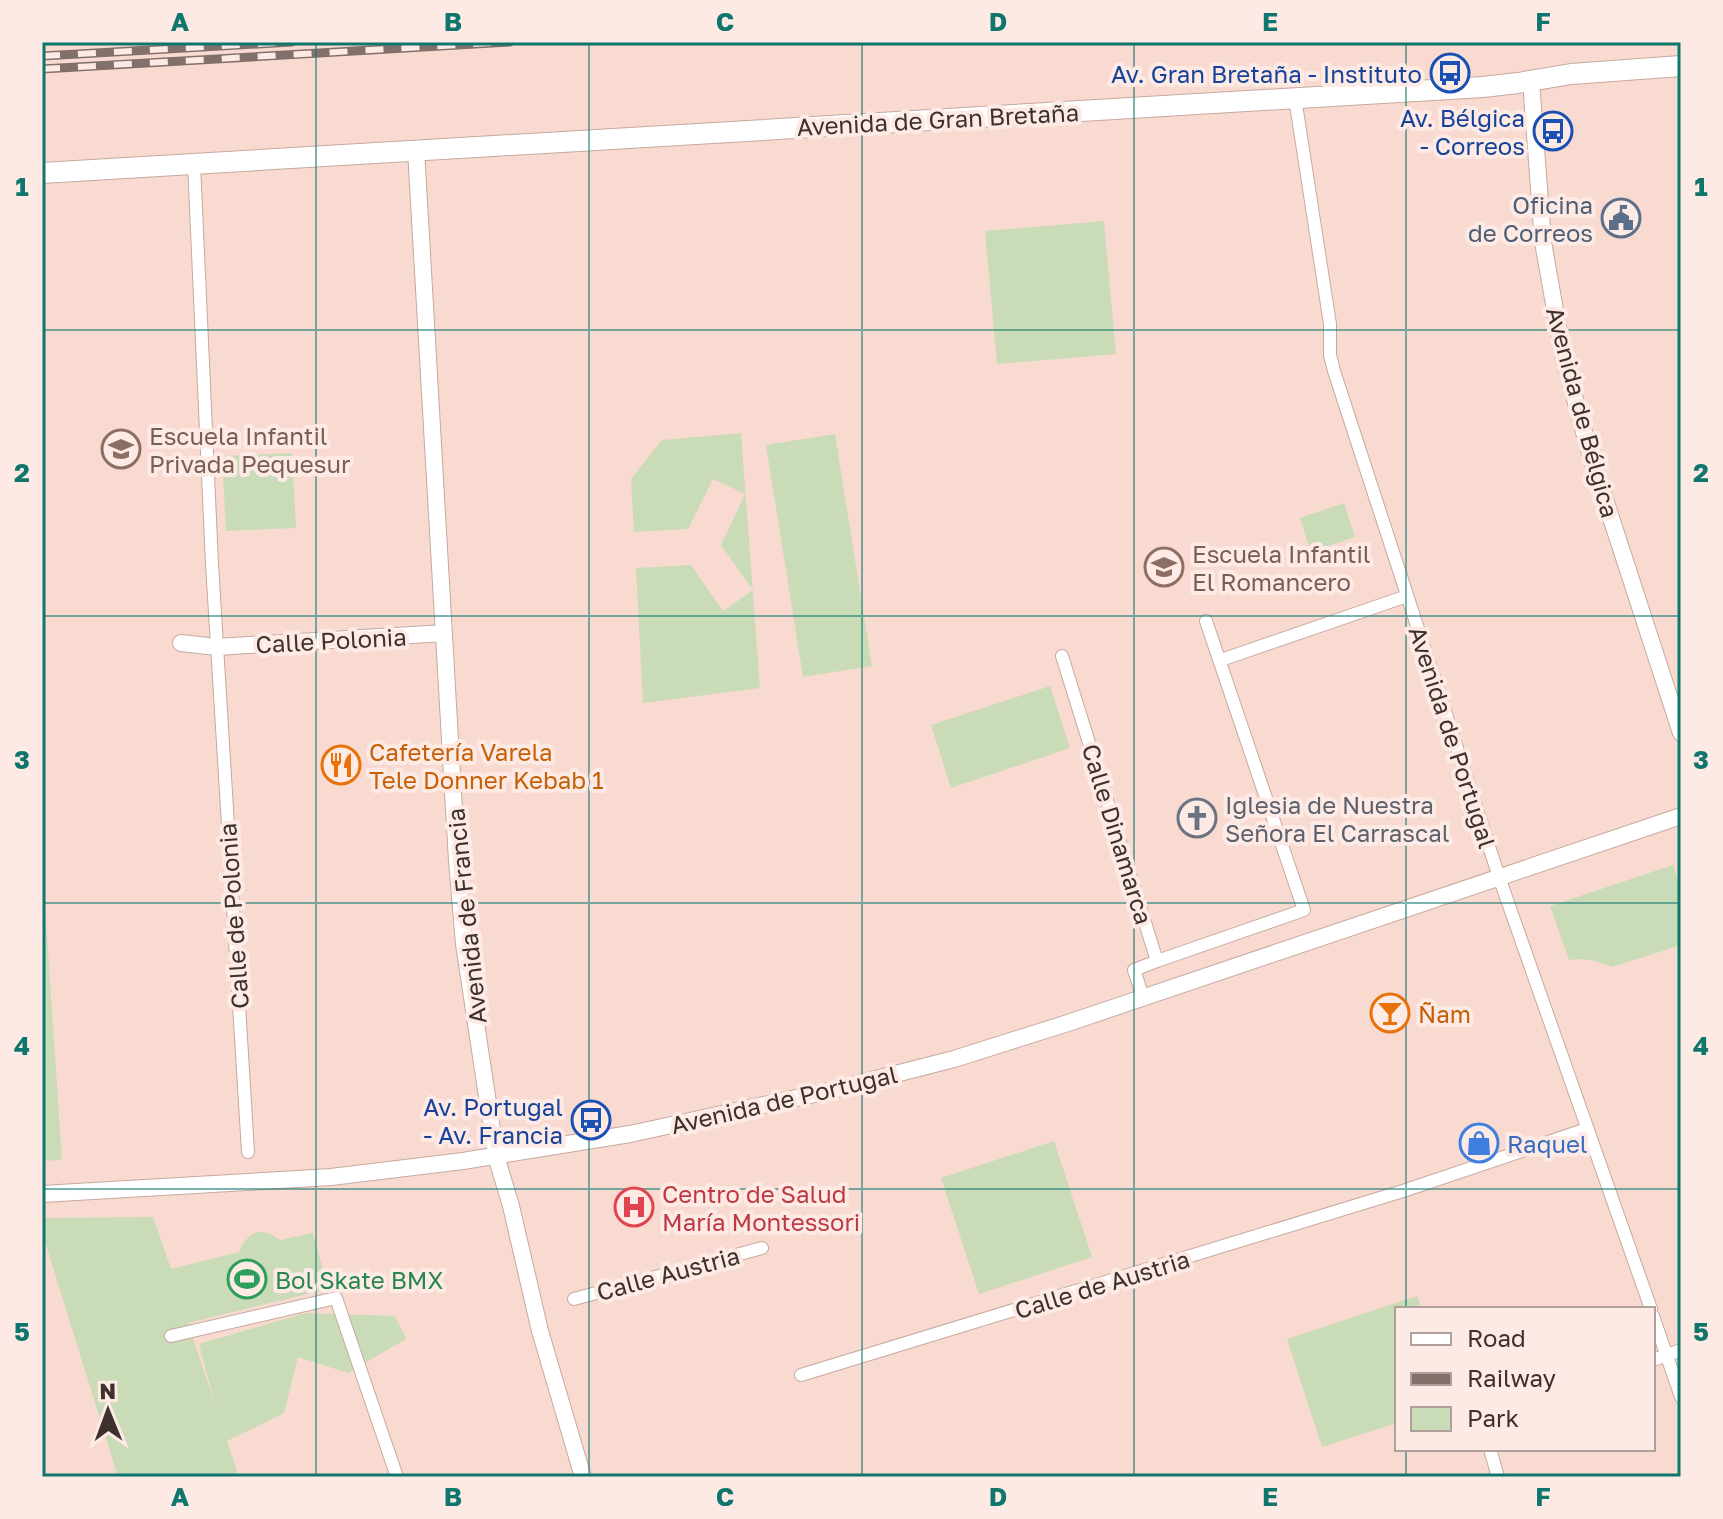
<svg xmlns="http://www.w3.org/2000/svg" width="1723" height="1519" font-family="'Golos Text',sans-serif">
	<rect width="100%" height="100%" fill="#f9dad0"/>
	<path fill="#cadbb7" d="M1104,221l12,133 -119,10 -12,-133z
		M741,433l19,255 -117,15 -7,-135 55,-3 32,46 30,-21 -32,-45 24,-51 -32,-15 -25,50 -54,3 -3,-53 31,-39z
		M835,434l37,232 -69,11 -37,-232z
		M292,453l4,75 -70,3 -4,-75z
		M1344,503l11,34 -44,15 -11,-34z
		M1050,686l20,62 -119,40 -20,-63z
		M42,862l20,298 -20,1z
		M1673,865l8,24v56l-69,22c-16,-7 -27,-9 -43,-7l-19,-54z
		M1054,1141l38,116 -113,37 -38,-116z
		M153,1217l18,52 68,-17c9,-21 22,-26 41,-12l33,-7 15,56 -140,34 27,81 -16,-60 106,-31 90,3 11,23 -58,34 -50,-16 -14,56 -57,28 12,36h-121l-76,-245v-14z
		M1417,1296l5,13h-25v114l-75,24 -35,-108z"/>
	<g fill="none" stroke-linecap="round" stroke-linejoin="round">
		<g stroke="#c6a99f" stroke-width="14">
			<path id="pedestrian" d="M1295,98l35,226v31l4,16 165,506 152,432
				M194,164l18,400 36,588
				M1062,656l95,305 -23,9 9,27
				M1221,660l186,-64
				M1157,961l147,-51 -98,-289
				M574,1299l188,-51
				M1653,1316l28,81
				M171,1336l165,-38 61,179
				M1653,1360l28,-10
				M801,1375l602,-184 184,-62
				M1490,1449l8,28"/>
		</g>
		<g stroke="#c6a99f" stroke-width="18">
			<path id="minor" d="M1531,81l12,161 20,113 25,92 93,286
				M416,150l41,711 7,83 32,212 15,50 29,125 43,146
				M181,643l36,4 227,-14
				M42,1194l289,-17 132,-16 167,-27 203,-44 121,-31 117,-37 610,-206"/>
		</g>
		<g stroke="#c6a99f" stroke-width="22">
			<path id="tertiary" d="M42,173l1441,-86 35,-4 53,-9 110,-8"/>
		</g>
		<use href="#pedestrian" stroke="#fff" stroke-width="12"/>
		<use href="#minor" stroke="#fff" stroke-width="16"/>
		<use href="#tertiary" stroke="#fff" stroke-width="20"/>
		<g stroke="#82706a" stroke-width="9">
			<path id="rail" d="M42,56l250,-14
				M42,69l468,-27"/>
		</g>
		<use href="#rail" stroke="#fdeae4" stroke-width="6" stroke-dasharray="18" stroke-linecap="butt"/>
	</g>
	<path fill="none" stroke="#0f766e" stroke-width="2" stroke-opacity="0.55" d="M316,42v1435M589,42v1435M862,42v1435M1134,42v1435M1406,42v1267M42,330h1639M42,616h1639M42,903h1639M42,1189h1639M1406,1449v28"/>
	<defs>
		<g id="bus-ring" transform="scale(2)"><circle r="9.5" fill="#fdeae4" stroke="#1a4fb4" stroke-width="1.5"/><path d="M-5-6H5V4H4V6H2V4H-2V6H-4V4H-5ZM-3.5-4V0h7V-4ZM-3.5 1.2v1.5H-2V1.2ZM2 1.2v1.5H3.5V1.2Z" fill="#1a4fb4"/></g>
		<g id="civic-ring" transform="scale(2)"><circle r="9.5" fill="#fdeae4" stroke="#5c6f8a" stroke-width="1.5"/><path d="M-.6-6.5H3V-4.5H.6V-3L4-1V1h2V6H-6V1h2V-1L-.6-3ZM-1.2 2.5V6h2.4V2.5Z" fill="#5c6f8a"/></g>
		<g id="school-ring" transform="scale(2)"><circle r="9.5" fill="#fdeae4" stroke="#8d6e63" stroke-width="1.5"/><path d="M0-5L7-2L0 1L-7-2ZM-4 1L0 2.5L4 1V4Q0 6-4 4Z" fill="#8d6e63"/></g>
		<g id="restaurant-ring" transform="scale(2)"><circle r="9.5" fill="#fdeae4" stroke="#e8710a" stroke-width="1.5"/><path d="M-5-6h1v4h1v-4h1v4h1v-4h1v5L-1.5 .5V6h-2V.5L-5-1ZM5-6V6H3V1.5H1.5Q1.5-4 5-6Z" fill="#e8710a"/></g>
		<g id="church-ring" transform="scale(2)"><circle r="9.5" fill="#fdeae4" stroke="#6b7280" stroke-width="1.5"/><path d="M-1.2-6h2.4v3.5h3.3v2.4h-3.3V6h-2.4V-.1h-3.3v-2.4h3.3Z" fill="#6b7280"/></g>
		<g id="bar-ring" transform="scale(2)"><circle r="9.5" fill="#fdeae4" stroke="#e8710a" stroke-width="1.5"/><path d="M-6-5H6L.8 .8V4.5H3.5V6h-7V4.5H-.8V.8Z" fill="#e8710a"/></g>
		<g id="shop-ring" transform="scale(2)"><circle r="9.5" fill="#fdeae4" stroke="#3f7fe0" stroke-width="1.5"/><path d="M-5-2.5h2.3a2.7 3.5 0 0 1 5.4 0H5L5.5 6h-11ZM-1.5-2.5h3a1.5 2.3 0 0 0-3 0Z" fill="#3f7fe0"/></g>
		<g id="hospital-ring" transform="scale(2)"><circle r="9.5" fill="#fdeae4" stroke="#e0444e" stroke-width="1.5"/><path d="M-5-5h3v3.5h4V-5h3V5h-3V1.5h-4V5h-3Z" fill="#e0444e"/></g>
		<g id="stadium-ring" transform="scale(2)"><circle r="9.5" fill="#fdeae4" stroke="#2e9e5b" stroke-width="1.5"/><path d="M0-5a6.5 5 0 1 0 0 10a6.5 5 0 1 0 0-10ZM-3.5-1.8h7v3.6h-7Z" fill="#2e9e5b"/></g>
	</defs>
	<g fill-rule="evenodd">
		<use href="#bus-ring" x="1450" y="73"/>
		<use href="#bus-ring" x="1553" y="131"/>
		<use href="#civic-ring" x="1621" y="218"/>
		<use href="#school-ring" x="121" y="449"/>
		<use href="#school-ring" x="1164" y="567"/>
		<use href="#restaurant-ring" x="341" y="765"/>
		<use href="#church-ring" x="1197" y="818"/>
		<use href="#bar-ring" x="1390" y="1013"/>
		<use href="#bus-ring" x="591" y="1120"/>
		<use href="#shop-ring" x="1479" y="1143"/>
		<use href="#hospital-ring" x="634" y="1207"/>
		<use href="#stadium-ring" x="247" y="1279"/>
	</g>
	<g text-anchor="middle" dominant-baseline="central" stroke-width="8" stroke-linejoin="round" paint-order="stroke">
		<g font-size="24" fill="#164399" stroke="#fdeae4" text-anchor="end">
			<text x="1422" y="73">Av. Gran Bretaña - Instituto</text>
			<text x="1525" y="117">Av. Bélgica<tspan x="1525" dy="28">- Correos</tspan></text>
			<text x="563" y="1106">Av. Portugal<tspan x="563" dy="28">- Av. Francia</tspan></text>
		</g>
		<g font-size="24" fill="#3c312d" stroke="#fdeae4">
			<text transform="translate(938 119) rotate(-3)">Avenida de Gran Bretaña</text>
			<text transform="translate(1583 412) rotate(75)">Avenida de Bélgica</text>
			<text transform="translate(331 640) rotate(-3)">Calle Polonia</text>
			<text transform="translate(1453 737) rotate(72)">Avenida de Portugal</text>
			<text transform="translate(1118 834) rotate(73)">Calle Dinamarca</text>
			<text transform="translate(233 916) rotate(-94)">Calle de Polonia</text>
			<text transform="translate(466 916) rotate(-96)">Avenida de Francia</text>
			<text transform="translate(784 1099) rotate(-13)">Avenida de Portugal</text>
			<text transform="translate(668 1273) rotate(-15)">Calle Austria</text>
			<text transform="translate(1102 1284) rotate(-17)">Calle de Austria</text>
		</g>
		<g font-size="24" fill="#4e5e75" stroke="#fdeae4" text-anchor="end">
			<text x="1593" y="204">Oficina<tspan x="1593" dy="28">de Correos</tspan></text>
		</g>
		<g font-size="24" fill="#785e54" stroke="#fdeae4" text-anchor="start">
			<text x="149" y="435">Escuela Infantil<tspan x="149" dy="28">Privada Pequesur</tspan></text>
			<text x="1192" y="553">Escuela Infantil<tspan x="1192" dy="28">El Romancero</tspan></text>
		</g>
		<g font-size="24" fill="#c56008" stroke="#fdeae4" text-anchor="start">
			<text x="369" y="751">Cafetería Varela<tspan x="369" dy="28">Tele Donner Kebab 1</tspan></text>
			<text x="1418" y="1013">Ñam</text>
		</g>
		<g font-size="24" fill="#5b616d" stroke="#fdeae4" text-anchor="start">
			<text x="1225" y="804">Iglesia de Nuestra<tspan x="1225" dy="28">Señora El Carrascal</tspan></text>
		</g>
		<g font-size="24" fill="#366cbe" stroke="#fdeae4" text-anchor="start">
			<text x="1507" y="1143">Raquel</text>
		</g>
		<g font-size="24" fill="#be3a42" stroke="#fdeae4" text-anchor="start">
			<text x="662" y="1193">Centro de Salud<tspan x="662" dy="28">María Montessori</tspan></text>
		</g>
		<g font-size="24" fill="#27864d" stroke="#fdeae4" text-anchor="start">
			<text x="275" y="1279">Bol Skate BMX</text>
		</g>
	</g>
	<rect width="1723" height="1519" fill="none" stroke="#fdeae4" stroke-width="88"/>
	<rect x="1395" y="1307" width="260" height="144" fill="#fdeae4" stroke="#b0a09b" stroke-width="2"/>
	<rect x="1411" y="1333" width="40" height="12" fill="#ffffff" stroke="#b0a09b" stroke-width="2"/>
	<text x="1467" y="1347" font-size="24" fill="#3c312d">Road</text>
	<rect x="1411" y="1373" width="40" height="12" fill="#82706a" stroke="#b0a09b" stroke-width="2"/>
	<text x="1467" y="1387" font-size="24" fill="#3c312d">Railway</text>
	<rect x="1411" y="1407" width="40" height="24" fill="#cadbb7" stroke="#b0a09b" stroke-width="2"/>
	<text x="1467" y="1427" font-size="24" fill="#3c312d">Park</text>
	<g transform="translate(108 1411) rotate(359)" stroke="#fdeae4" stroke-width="6" paint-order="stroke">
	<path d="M0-6L14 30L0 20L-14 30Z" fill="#3c312d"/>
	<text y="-12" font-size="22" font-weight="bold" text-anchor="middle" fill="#3c312d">N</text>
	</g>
	<rect x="44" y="44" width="1635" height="1431" fill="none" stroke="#0f766e" stroke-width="3"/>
	<g font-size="26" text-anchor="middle" font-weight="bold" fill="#0f766e">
		<text x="180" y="31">A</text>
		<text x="453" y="31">B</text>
		<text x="725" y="31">C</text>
		<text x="998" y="31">D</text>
		<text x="1270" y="31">E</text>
		<text x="1543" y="31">F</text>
		<text x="22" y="196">1</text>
		<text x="1701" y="196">1</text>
		<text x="22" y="482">2</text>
		<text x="1701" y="482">2</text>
		<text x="22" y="769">3</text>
		<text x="1701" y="769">3</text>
		<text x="22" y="1055">4</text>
		<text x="1701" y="1055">4</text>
		<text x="22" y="1341">5</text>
		<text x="1701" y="1341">5</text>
		<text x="180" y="1506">A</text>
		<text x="453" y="1506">B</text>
		<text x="725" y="1506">C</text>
		<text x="998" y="1506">D</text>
		<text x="1270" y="1506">E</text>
		<text x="1543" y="1506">F</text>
	</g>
</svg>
